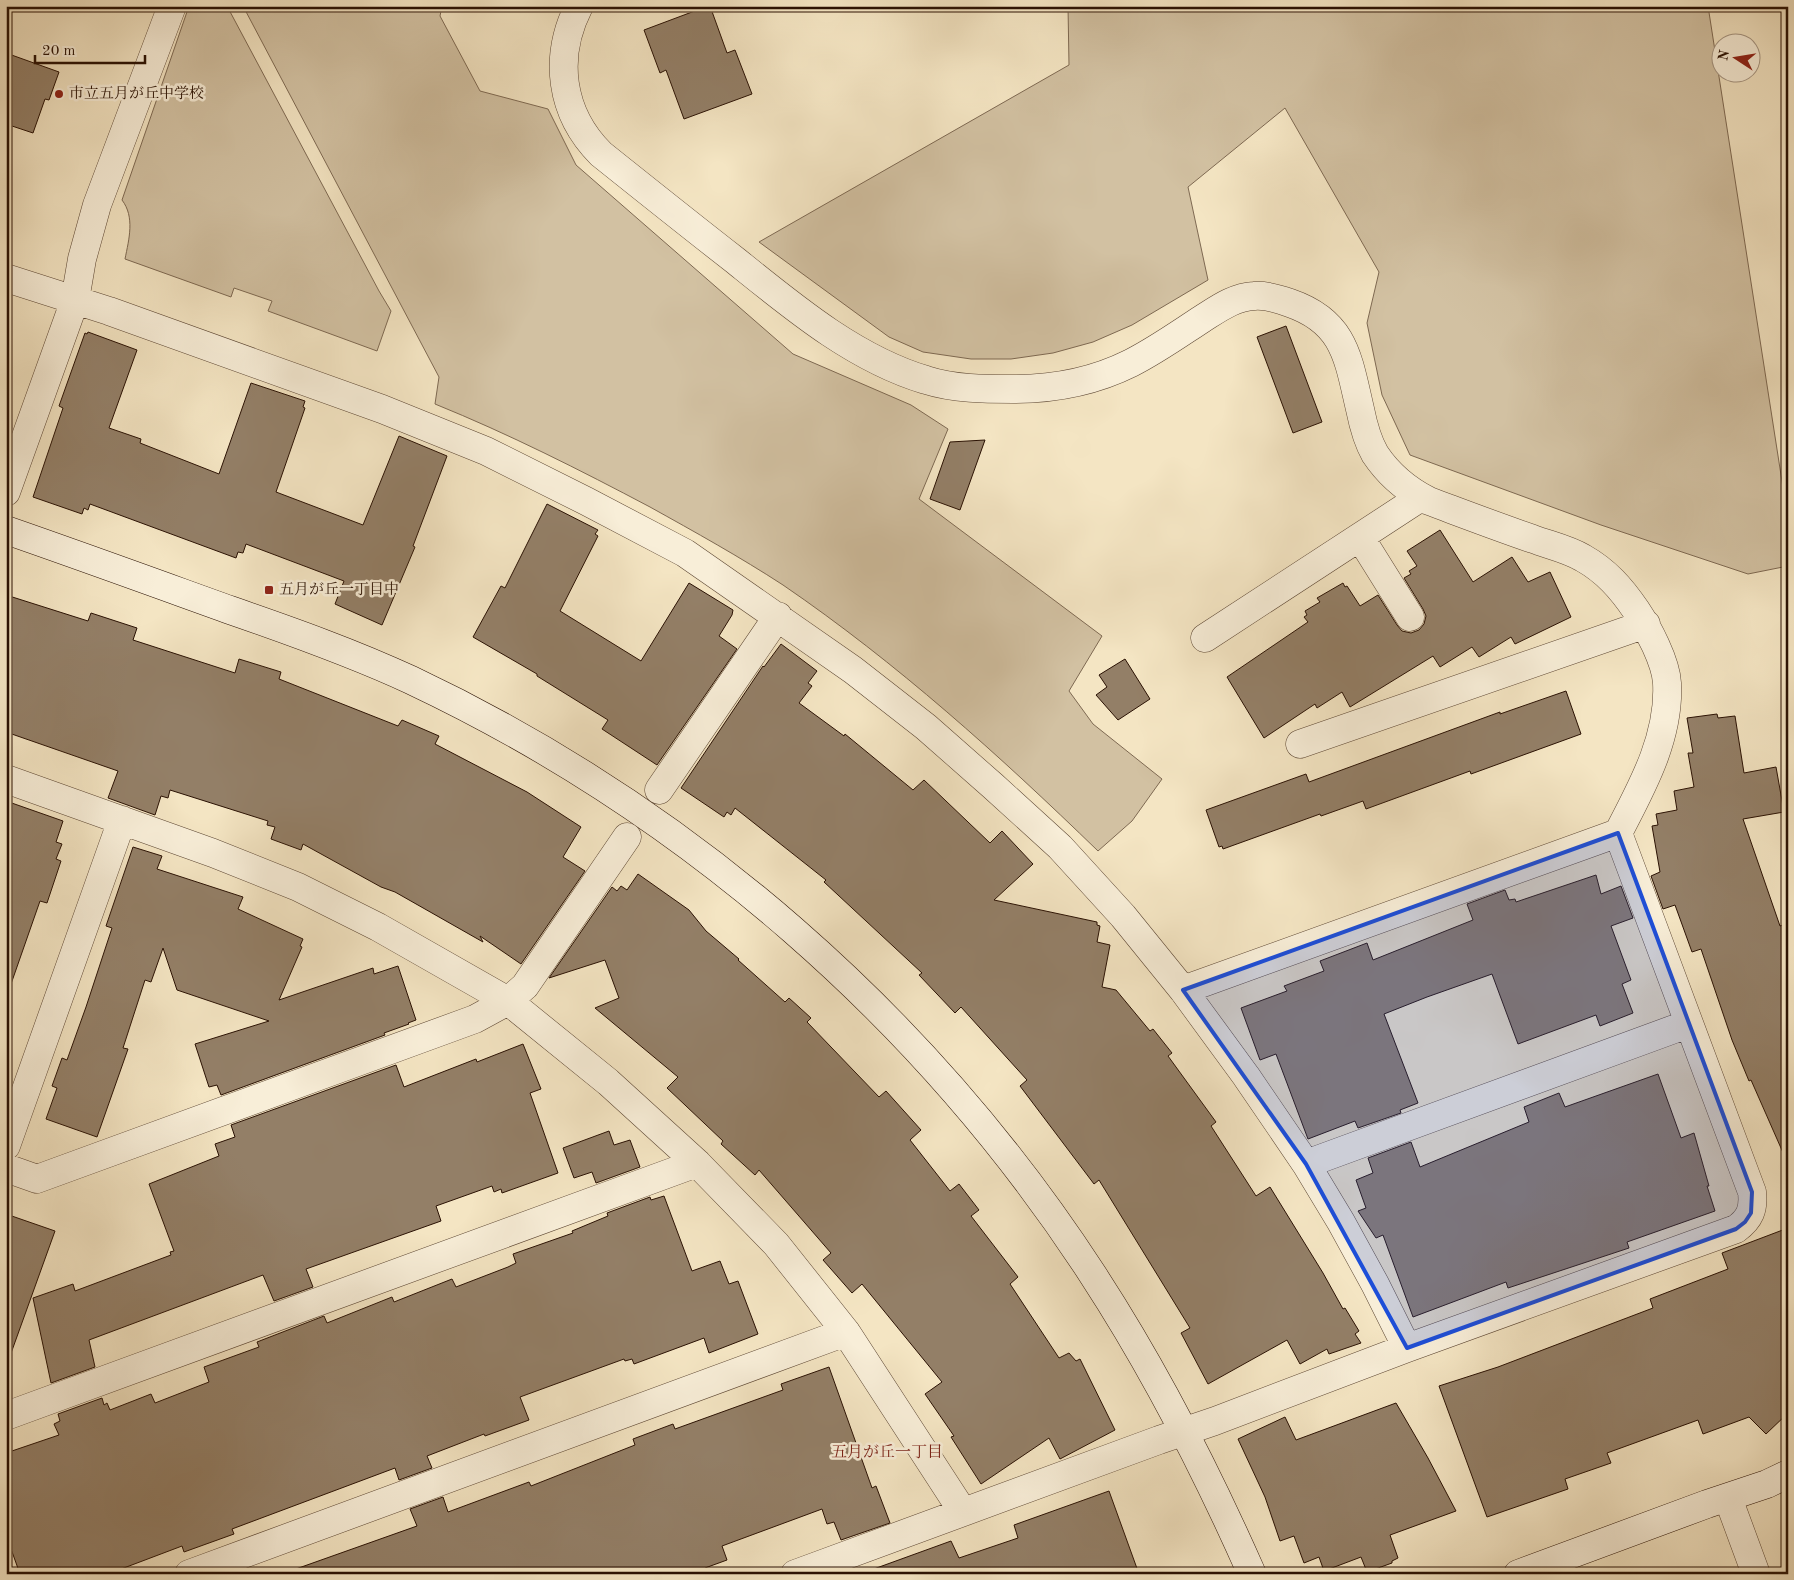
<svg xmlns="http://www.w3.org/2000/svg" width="1794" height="1580" font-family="'Old Standard TT','Noto Serif JP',serif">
	<rect width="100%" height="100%" fill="#f4e5c3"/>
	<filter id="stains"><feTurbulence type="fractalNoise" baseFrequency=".004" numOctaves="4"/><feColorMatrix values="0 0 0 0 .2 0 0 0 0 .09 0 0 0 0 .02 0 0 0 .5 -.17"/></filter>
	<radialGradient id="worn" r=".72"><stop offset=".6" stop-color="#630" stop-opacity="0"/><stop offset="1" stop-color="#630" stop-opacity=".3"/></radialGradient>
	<path fill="#d2c1a2" stroke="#7e6952" d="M189,6h38l152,285 12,20 -14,40 -109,-40 4,-10 -38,-13 -3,9 -106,-38c4,-20 10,-42 -3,-59z
		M243,6h199l-2,10 40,75 68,18 28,56 217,189 118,51 37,24 -29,70 183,137 -33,55 24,33 69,55 -30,42 -34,30c-99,-96 -201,-188 -315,-266 -43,-28 -88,-53 -133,-78 -70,-37 -141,-73 -215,-103l4,-27z
		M1068,6h640l80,514v46l-40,8 -147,-49 -191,-70 -28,-60 -15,-72 12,-51 -94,-164 -97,79 20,93 -76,45 -39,17 -40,11 -42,6h-40l-48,-7 -34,-15 -130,-95 310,-177z"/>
	<path fill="#937f67" stroke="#2a1103" d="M708,6h2l17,47 8,-3 17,44 -68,25 -18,-49 -6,3 -16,-43z
		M6,53l53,19 -10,28 -4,-1 -12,34 -27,-9z
		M1286,326l36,96 -29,11 -36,-96z
		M88,332l49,18 -28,78 32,11 -1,4 79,31 32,-91 54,18 -2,6 2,1 -29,84 87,33 36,-89 48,20 -34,90 2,1 -33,78 -47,-21 9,-23 -98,-37 -3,9 -5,-1 -2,6 -146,-54 -2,6 -4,-2 -2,6 -49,-17 30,-89 -4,-2 26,-73 2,1z
		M985,440l-25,70 -30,-11 20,-57z
		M547,504l51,26 -3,4 3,2 -38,75 81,50 48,-78 44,27 -1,5 -13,21 18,13 -80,116 -55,-36 6,-9 -71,-44v-2l-64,-37 28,-51 4,2z
		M1440,530l33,52 39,-25 16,25 22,-10 21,45 -56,27 -4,-7 -32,20 -7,-10 -32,20 -7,-11 -83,51 -8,-15 -25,16 -2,-4 -51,34 -37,-61 81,-55 -4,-5 3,-2 -2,-4 15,-9 -3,-4 26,-15 2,4 2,-1 13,20 18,-11 19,30 5,6 9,2 8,-3 5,-6 2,-8 -3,-7 -19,-31 7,-4 -2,-3 8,-5 -10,-15z
		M6,595l82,26 3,-8 46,15 -4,12 102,33 4,-14 42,13 -2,7 119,47 4,-6 37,16 -4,8 92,48 54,35 -18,30 22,14 -64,93 -41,-28 3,6 -88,-50 -14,-5 -78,-43 -2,6 -30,-11 4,-12 -8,-2 1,-4 -98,-31 -2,8 -7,-2 -6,19 -47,-17 10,-27 -112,-39z
		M781,644l36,27 -9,12 4,3 -13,17 45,33 1,-2 68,56 11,-10 66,63 12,-12 31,33 -39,36 103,22v3l3,1 -3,16 13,3 -8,42 14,3 34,41 3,-2 19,24 -4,3 48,66 -5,4 45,70 14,-9 53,86 20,36 2,-1 14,23 -4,3 6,9 -32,11 -2,-5 -27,15 -13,-24 -79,44 -27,-51 9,-5 -91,-148 -5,4 -74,-98 7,-6 -66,-73 -6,6 -36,-38 3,-2 -98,-91 2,-2 -91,-72 -4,7 -4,-3 -3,5 -43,-29 82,-122 1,1z
		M1125,659l25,40 -32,21 -22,-25 11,-8 -8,-12z
		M1566,691l15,43 -110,40 -1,-3 -104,38 -3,-8 -42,15 -1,-2 -97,35 -1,-3 -3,1 -13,-37 100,-36 3,8 191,-70v2z
		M1717,714l1,4 17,-2 9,57 32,-6 8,45 -41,7 37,107 8,-3v241l-37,-84 -2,1 -17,-41 -31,-91 -9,3 -17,-47 -12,4 -12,-33 9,-4 -8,-46 6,-1 -2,-11 21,-4 -3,-19 20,-4 -6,-34h5l-6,-35z
		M6,801l57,20 -7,21 6,2 -6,15 5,2 -14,42 -7,-2 -29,83h-5z
		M133,847l29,9 -5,13 86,28 -5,12 65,30 -3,7 2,1 -23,53 94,-32 1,6 24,-8 18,54 -8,3 1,1 -25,9 1,2 -164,60 -4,-10 -8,2 -14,-43 74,-23 -92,-31 -14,-42 -12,34 -6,-2 -22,68 5,1 -31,88 -51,-18 11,-31 -5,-2 10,-28 5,2 19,-53 26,-79 -6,-2z
		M638,874l51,36 17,21 33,28 -1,1 47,42 4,-4 22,20 -4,4 72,75 7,-6 35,39 -11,10 40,51 9,-7 20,26 -8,6 47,61 -8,7 49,74 10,-5 7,8 4,-2 35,71 -55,29 -11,-21 -68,46 -30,-47 3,-1 -29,-42 17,-12 -80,-98 -10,9 -29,-33 8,-7 -72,-83 -4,5 -34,-31 2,-3 -56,-53 11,-11 -83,-69 24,-10 -14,-38 -56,18 63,-91 5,4 4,-5 6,4z
		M1596,875l5,19 20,-8 12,32 -22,8 20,54 -9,4 11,29 -33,13 -4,-11 -78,29 -26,-70 -65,23 -43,17 34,89 -18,7 1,3 -43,15 -3,-7 -47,18 -32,-85 -16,6 -19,-52 46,-17 -3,-5 40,-15 -4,-10 47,-18 6,17 100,-40 -6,-16 38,-14 4,10 6,-1 1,3z
		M523,1044l18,45 -11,4 28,80 -56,20 -1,-4 -7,3 -2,-6 -56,20 5,15 -135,48 7,18 -39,14 -11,-26 -174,65 6,27 -44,16 -18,-85 40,-14 2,7 96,-36 -1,-3 4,-1 -25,-67 70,-28 -4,-12 20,-7 -4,-12 165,-60 8,22 72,-28 1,3z
		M1658,1074l23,64 13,-5 15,53h-2l8,25 -88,31 2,6 -121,40 -2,-6 -93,35 -30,-82 -7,3 -18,-27 8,-3 -10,-28 17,-7 -5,-15 43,-16 9,25 109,-45 -5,-15 35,-14 6,14z
		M609,1131l5,14 16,-5 10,27 -44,16 -4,-11 -18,6 -11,-30z
		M664,1196l28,75 28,-10 9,23 9,-3 20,53 -49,19 -5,-15 -70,26 -2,-5 -7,2 -1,-2 -104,38 9,23 -44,16 -1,-2 -57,22 5,12 -33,12 -4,-12 -163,61 2,5 -50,18 -2,-6 -74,28h-88l-14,-39v-82l53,-18 -5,-11 6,-3 -2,-7 44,-16 2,7 3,-2 3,7 41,-16 4,9 54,-21 -5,-15 55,-20 -2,-5 67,-26 3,7 65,-26 2,5 58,-23 4,8 52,-20 8,-4 -3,-9 60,-21 -1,-2 36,-15 -1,-3 43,-16 1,3z
		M6,1214l49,17 -45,125h-4z
		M1788,1228v185l-22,21 -17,-17 -46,17 -5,-14 -91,33 4,10 -46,16 3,10 -81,28 -48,-131 59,-19 155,-59 -3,-9 78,-30 -6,-16z
		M829,1367l43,121 4,-2 14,37 -49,17 -7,-18 -7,2 -5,-15 -100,37 5,14 -22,8 2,6h-414v-4l124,-44 -7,-17 33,-12 5,15 81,-30 2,4 104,-41 -2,-6 40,-15 2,5 108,-39 -2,-6z
		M1396,1403l32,55 28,53 -66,24 8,23 -6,3v2l-25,9 -6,-15 -37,14 -5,-14 -15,6 -10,-27 -14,5 -15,-44 -27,-58 47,-22 11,23z
		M1109,1491l30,83h-268v-4l80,-29 8,17 59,-20 -4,-13z"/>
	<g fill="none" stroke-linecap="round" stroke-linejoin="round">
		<g stroke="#5c4633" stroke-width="29">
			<path id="street" d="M579,6c-26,51 -19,107 22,148 45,36 90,72 135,107 57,46 119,98 190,119 28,9 59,9 88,9 39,0 81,-8 117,-26 24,-12 48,-29 71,-44 16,-10 32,-22 52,-23 11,-1 25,3 36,7 55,19 58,55 70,106 3,15 7,31 15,45 14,21 32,36 54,47 35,13 69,26 104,38 16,6 35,10 50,19 23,13 38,30 53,52 12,18 30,52 31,73 3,54 -25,104 -49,150l134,359c2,17 -2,27 -16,37l-329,119 -192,73 -56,19 -364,134
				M6,278l103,33 273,98 104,42 100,50 99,52 168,117 73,57 67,59 67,61 63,69 60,74 63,86 60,88 35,58 34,62 32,64
				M6,492l69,-192 7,-41 15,-54 75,-199
				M1360,537l50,80
				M1205,638l216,-141
				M1300,744l346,-120
				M6,779l207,74 85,34 80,40 130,74 100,81 89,81 79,81 70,88 117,180
				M659,790l119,-174
				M1183,990l435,-157
				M6,1146l116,-326
				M1306,1164l382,-140
				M6,1168l31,11 438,-160 33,-18 17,-15 102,-149
				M6,1416l691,-253
				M1728,1498l28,76
				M189,1574l657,-242"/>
		</g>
		<g stroke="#2a1103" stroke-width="29">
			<path id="secondary" d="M6,530c75,26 149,53 224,80 61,21 123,43 181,70 277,131 515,338 682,595 62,95 113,195 159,299
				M1518,1574l189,-70 60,-20 21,-10"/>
		</g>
		<use href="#street" stroke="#f8eed8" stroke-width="28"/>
		<use href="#secondary" stroke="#f8eed8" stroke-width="28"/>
	</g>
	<path fill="#1d4ed8" fill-opacity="0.2" stroke="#1d4ed8" stroke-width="4" stroke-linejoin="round" d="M1618,833l134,359 -1,21 -6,9 -9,7 -329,119 -101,-184 -123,-174z"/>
	<g fill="#8f2418" stroke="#f8eed8" stroke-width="2">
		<circle cx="59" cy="94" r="5"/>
		<rect x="264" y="585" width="10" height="10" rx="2.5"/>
	</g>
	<g text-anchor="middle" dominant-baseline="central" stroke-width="5" stroke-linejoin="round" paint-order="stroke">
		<g font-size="15" fill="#2a1103" stroke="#f8eed8" text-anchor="start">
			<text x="69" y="94">市立五月が丘中学校</text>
			<text x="279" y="590">五月が丘一丁目中</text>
		</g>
		<g font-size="16" fill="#7a1f14" stroke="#f8eed8">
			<text x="887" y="1453">五月が丘一丁目</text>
		</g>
	</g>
	<rect width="1794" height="1580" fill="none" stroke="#f4e5c3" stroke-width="25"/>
	<rect x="8" y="8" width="1779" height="1565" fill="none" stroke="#2a1103" stroke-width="2.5"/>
	<rect x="12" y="12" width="1769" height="1555" fill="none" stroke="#2a1103"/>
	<g transform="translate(1736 58) rotate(282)"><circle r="24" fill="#f8eed8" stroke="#a69683"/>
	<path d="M0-4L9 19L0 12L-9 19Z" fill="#8f2418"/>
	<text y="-8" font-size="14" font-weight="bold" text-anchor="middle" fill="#2a1103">N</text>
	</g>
	<path d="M35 55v8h110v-8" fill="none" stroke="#2a1103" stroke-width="2.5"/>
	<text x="42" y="55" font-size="15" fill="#2a1103" stroke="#f8eed8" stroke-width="4" paint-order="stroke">20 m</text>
	<rect width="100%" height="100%" filter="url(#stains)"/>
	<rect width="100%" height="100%" fill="url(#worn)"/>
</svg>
